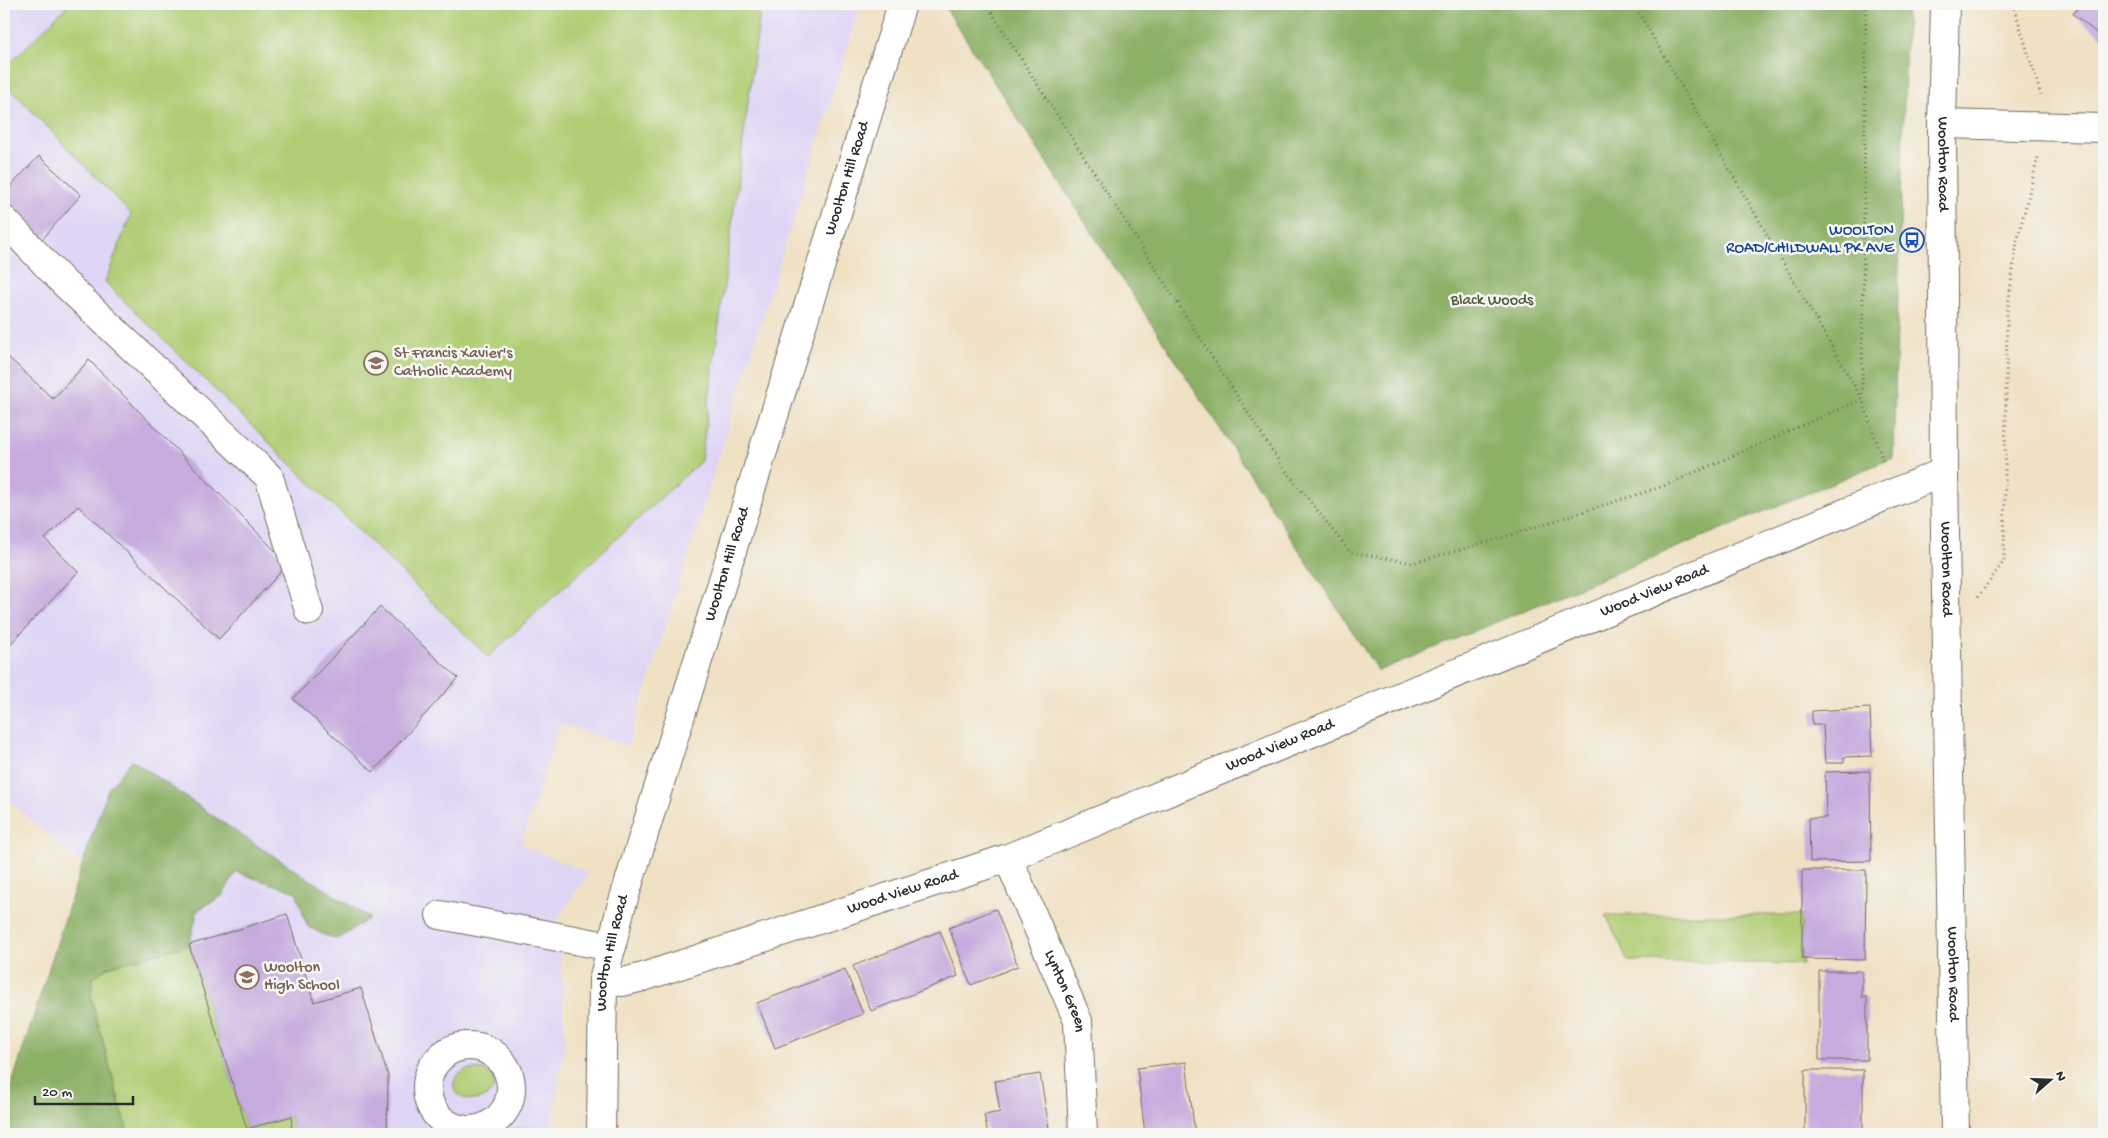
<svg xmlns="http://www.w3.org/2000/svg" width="2108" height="1138" font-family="'Gochi Hand',sans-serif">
	<rect width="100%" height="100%" fill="#f6f6f2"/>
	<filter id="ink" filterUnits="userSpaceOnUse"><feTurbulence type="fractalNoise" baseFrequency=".02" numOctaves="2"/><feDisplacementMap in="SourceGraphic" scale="10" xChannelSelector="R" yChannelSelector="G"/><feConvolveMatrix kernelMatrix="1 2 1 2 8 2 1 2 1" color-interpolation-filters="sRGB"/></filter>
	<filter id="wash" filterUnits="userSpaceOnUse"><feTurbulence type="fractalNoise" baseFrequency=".0096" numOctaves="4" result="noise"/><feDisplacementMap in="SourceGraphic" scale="20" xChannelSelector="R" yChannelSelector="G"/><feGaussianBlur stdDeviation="1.12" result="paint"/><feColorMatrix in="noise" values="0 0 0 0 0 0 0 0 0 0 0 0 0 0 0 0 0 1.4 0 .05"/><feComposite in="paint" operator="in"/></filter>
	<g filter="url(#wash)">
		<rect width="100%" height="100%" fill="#f0e1c5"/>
		<path fill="#dfd5f5" d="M4,4h857l-233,742 -68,-23 -39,122 68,28 -31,44 7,122 -13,95h-548v-25l78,-244 -78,-69z"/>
		<path fill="#b0cd74" stroke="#6e7c50" d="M69,4h692l-60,457 -213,196 -383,-375 26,-68 -127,-132v-13z
			M1606,915h196v49l-174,-3z
			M189,945l58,184 45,-13 -1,18h-163l-37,-136 2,-20 15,-11z
			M469,1069l14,1 9,5 3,10c-4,14 -24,20 -36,10 -12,-9 -2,-23 10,-26z
			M552,1127v7h-70l24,-4z"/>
		<path fill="#8cb066" stroke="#5c6e48" d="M943,4h964l-14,454 -515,213z
			M132,760l112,77 126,81 -32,21 -14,-4 -17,-9 -11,-34 -60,-20 -14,24 -24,14 -9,35 -81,22 -15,11 -2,20 37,136h-124v-25l78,-244 26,-76z"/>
		<g id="blocks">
			<path fill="#c6acde" d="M2081,4h23v35l-31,-25z
				M39,156l42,39 -43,49 -34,-35v-16z
				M4,353l49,46 36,-39 199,204 -69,75 -141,-133 -33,33 33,33 -74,79z
				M380,607l78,71 -85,94 -80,-73z
				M1870,708l2,48 -28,1v6h-19l-2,-38h-11v-14z
				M1870,771l1,90 -61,1 -1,-44h17l-1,-46z
				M1802,870h64l-1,90 -63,-1z
				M996,909l22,57 -47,19 -22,-57z
				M287,914l27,88 47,-14 27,88 -1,58h-96l1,-18 -45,13 -58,-184z
				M940,931l18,45 -87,35 -18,-45z
				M845,969l18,45 -88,34 -18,-45z
				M1819,971h43v26h5v63h-48z
				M1186,1062l9,72h-50l-8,-66z
				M1805,1070h58v64h-58z
				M1040,1074l10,60h-62l-4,-19 16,-3 -5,-31z"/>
		</g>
	</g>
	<g filter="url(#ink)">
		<use href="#blocks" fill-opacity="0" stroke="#706b61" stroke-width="1"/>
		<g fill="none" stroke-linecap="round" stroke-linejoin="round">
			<g stroke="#706b61" stroke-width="30">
				<g id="minor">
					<path id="s1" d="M1945,4l-3,120 2,348 11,662"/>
					<path d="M1942,124l162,4"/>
					<path d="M4,220l57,60 208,197 40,134"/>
					<path id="s2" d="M1008,858l70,163 5,113"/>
					<path d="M440,915l172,32"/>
					<path id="s3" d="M603,981l20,1 20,-5 365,-119 936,-386"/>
					<circle cx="469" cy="1088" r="42"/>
					<path id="s4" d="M601,1134l2,-153 17,-70 282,-907"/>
				</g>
			</g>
			<path stroke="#706b61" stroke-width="3" stroke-dasharray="1 4" stroke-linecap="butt" d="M986,4l296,462 68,86 63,11 81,-23 170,-54 198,-87
				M1634,4l228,395 22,65
				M2013,4l28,91
				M1862,399l4,-395
				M1978,597l26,-36 3,-249 10,-70 21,-85"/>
			<use href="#minor" stroke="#fff" stroke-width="28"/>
		</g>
	</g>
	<defs>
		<g id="bus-ring" transform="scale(1.25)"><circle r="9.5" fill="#f6f6f2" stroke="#1a4fb4" stroke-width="1.5"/><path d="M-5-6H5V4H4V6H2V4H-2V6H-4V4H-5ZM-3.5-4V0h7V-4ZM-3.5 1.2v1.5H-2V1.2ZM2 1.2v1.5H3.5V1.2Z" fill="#1a4fb4"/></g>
		<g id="school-ring" transform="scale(1.25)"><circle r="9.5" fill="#f6f6f2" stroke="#8d6e63" stroke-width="1.5"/><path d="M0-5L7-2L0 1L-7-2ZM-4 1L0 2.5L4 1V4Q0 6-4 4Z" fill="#8d6e63"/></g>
	</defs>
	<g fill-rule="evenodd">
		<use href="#bus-ring" x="1912" y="240"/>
		<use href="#school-ring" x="376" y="363"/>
		<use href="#school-ring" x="247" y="977"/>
	</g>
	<g text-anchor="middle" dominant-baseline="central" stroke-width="5" stroke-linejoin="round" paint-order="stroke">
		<g font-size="16" fill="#2b2b2b" stroke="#f6f6f2">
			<text stroke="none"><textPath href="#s1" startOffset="160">Woolton Road</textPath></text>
			<text stroke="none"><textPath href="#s4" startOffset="992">Woolton Hill Road</textPath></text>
			<text stroke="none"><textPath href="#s4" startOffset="588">Woolton Hill Road</textPath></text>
			<text stroke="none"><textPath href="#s1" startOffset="565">Woolton Road</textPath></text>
			<text stroke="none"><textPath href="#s3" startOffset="1124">Wood View Road</textPath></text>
			<text stroke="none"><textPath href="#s3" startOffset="719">Wood View Road</textPath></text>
			<text stroke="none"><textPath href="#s3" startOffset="314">Wood View Road</textPath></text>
			<text stroke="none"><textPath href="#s4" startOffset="182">Woolton Hill Road</textPath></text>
			<text stroke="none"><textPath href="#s1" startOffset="970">Woolton Road</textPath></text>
			<text stroke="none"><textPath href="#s2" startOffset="145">Lynton Green</textPath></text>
		</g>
		<g font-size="16" fill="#164399" stroke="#f6f6f2" text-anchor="end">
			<text x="1894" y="231">WOOLTON<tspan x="1894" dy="18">ROAD/CHILDWALL PK AVE</tspan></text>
		</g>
		<g font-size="16" fill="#535c41" stroke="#f6f6f2">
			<text x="1492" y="301">Black Woods</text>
		</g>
		<g font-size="16" fill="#785e54" stroke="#f6f6f2" text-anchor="start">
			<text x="394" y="354">St Francis Xavier's<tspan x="394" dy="18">Catholic Academy</tspan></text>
			<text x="264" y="968">Woolton<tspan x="264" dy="18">High School</tspan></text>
		</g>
	</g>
	<rect width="2108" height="1138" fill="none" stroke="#f6f6f2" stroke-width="20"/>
	<g transform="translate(2050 1080) rotate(70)" stroke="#f6f6f2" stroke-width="4" paint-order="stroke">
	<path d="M0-4L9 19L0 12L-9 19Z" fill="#2b2b2b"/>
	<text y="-8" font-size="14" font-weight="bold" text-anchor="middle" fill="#2b2b2b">N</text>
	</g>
	<path d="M35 1096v8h98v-8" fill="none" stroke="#2b2b2b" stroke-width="2.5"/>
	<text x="42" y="1096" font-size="15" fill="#2b2b2b" stroke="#f6f6f2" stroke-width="4" paint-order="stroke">20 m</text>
</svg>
